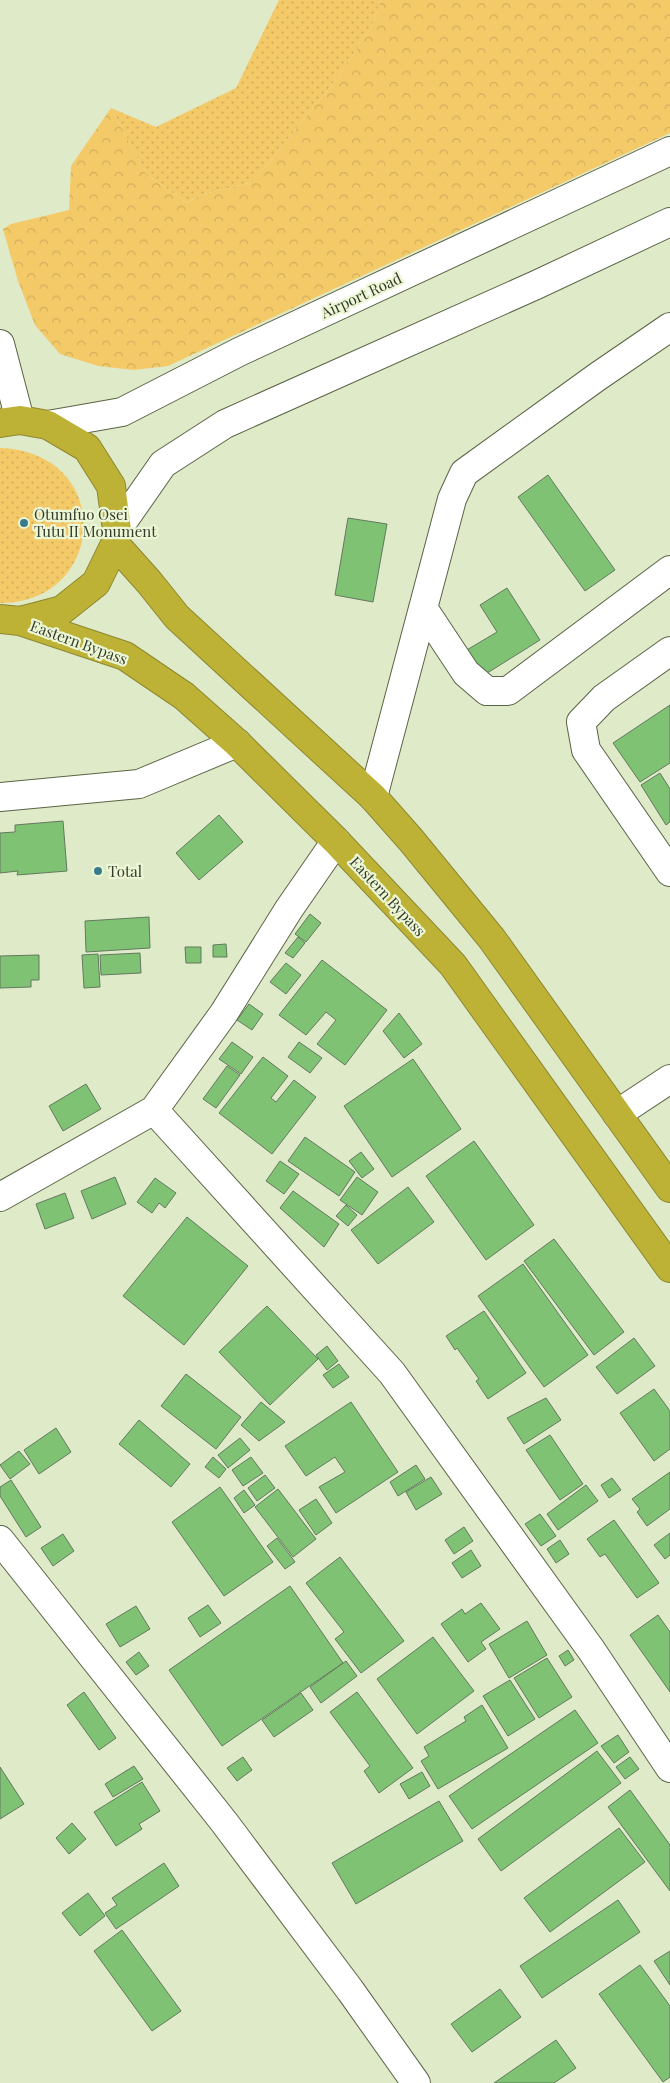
<svg xmlns="http://www.w3.org/2000/svg" width="670" height="2083" font-family="'Playfair Display',serif">
	<defs>
		<pattern id="grass-dots" width="8" height="8" patternUnits="userSpaceOnUse" patternTransform="scale(1.25)"><rect width="8" height="8" fill="#f4ca69"/><path d="M2 2h.1M6 6h.1" fill="none" stroke="#d2ae5b" stroke-width="1.8" stroke-linecap="round"/></pattern>
		<pattern id="forest-crowns" width="20" height="18" patternUnits="userSpaceOnUse" patternTransform="scale(1.25)"><rect width="20" height="18" fill="#f4ca69"/><path d="M2 6a3 3 0 1 1 6 0M12 15a3 3 0 1 1 6 0" fill="none" stroke="#d2ae5b"/></pattern>
	</defs>
	<rect width="100%" height="100%" fill="#dfeac8"/>
	<path fill="url(#grass-dots)" d="M279,0h102l-10,28 -40,58 -78,96 -53,13 -13,8 -40,-28 -36,-67 45,19 80,-39z
		M0,448c116,4 107,156 0,155z"/>
	<path fill="url(#forest-crowns)" d="M381,0h289v133l-502,233 -34,4 -36,-4 -38,-12 -25,-29 -17,-44 -15,-52 8,-5 58,-14 2,-44 40,-58 36,67 40,28 13,-8 53,-13 78,-96 40,-58z"/>
	<path fill="#7fc273" stroke="#63795f" d="M548,475l67,95 -30,21 -67,-94z
		M348,518l39,6 -14,78 -38,-7z
		M507,588l33,52 -64,40 -16,-26 37,-22 -17,-27z
		M670,705v58l-30,19 -27,-39z
		M660,773l10,16v33l-4,3 -25,-40z
		M219,815l24,27 -44,38 -23,-27z
		M63,821l4,50 -50,4 1,-4 -18,2v-40l15,-1v-7z
		M310,914l11,9 -15,19 -11,-8z
		M149,917l1,31 -64,4 -1,-31z
		M298,937l7,6 -12,15 -8,-5z
		M226,944l1,13h-14v-12z
		M185,947h16v16h-15z
		M140,953l1,20 -40,2 -1,-20z
		M98,954l2,33 -16,1 -2,-33z
		M39,955v25h-8v7l-31,1v-32z
		M322,960l65,50 -42,55 -28,-21 19,-24 -10,-8 -20,23 -27,-20z
		M286,963l15,12 -15,19 -16,-12z
		M249,1004l14,10 -11,16 -15,-10z
		M399,1013l23,31 -18,14 -21,-27z
		M232,1042l21,15 -12,17 -22,-15z
		M299,1042l23,16 -12,15 -22,-16z
		M263,1057l25,19 -17,22 5,4 18,-22 22,17 -44,57 -53,-41z
		M413,1059l48,70 -69,48 -48,-71z
		M227,1066l13,9 -24,33 -13,-9z
		M86,1084l15,25 -38,22 -14,-25z
		M305,1137l50,35 -16,24 -51,-35z
		M474,1141l60,84 -48,35 -60,-84z
		M361,1152l13,17 -12,9 -13,-17z
		M280,1161l19,13 -15,20 -18,-13z
		M115,1177l11,27 -34,15 -11,-28z
		M357,1177l21,15 -16,23 -22,-15z
		M155,1178l21,15 -11,15 -6,-5 -7,10 -15,-11z
		M408,1187l26,35 -56,42 -27,-34z
		M293,1191l46,33 -15,23 -44,-39z
		M65,1193l9,25 -29,11 -9,-25z
		M346,1205l11,10 -9,11 -12,-10z
		M187,1217l61,49 -64,79 -61,-49z
		M554,1239l70,93 -30,23 -70,-94z
		M523,1264l65,91 -44,32 -66,-91z
		M267,1306l51,53 -48,46 -51,-53z
		M484,1311l42,62 -38,26 -12,-18 3,-2 -22,-31 -2,2 -9,-14z
		M634,1338l21,28 -38,28 -21,-27z
		M327,1346l11,15 -11,9 -11,-15z
		M339,1364l10,13 -16,11 -10,-13z
		M186,1374l55,43 -25,32 -55,-43z
		M654,1389l16,22v38l-16,12 -34,-48z
		M546,1398l15,22 -37,24 -17,-26z
		M261,1402l24,20 -26,19 -18,-16z
		M351,1402l47,70 -62,41 -17,-26 26,-15 -10,-15 -29,19 -21,-30z
		M139,1420l51,44 -19,23 -52,-43z
		M56,1428l15,24 -32,22 -15,-24z
		M550,1435l33,49 -23,16 -34,-50z
		M240,1438l10,12 -22,18 -10,-13z
		M19,1451l11,13 -20,15 -10,-14z
		M213,1457l13,12 -7,9 -14,-11z
		M251,1457l12,16 -20,13 -11,-16z
		M416,1465l9,14 -27,17 -8,-14z
		M670,1472v37l-23,17 -10,-14 3,-3 -8,-10z
		M265,1475l10,13 -18,13 -9,-13z
		M431,1477l11,17 -26,16 -10,-18z
		M612,1478l9,12 -12,8 -8,-13z
		M11,1480l30,47 -15,10 -26,-41v-9z
		M586,1485l12,16 -40,29 -11,-16z
		M220,1487l53,75 -49,34 -52,-74z
		M278,1489l38,50 -23,18 -38,-50z
		M244,1490l11,15 -11,8 -10,-15z
		M316,1499l16,24 -16,12 -17,-25z
		M540,1514l16,22 -15,10 -16,-22z
		M614,1520l45,63 -22,15 -32,-44 -5,3 -13,-18z
		M464,1527l9,14 -19,13 -9,-14z
		M670,1533v22l-5,4 -11,-14z
		M63,1534l11,17 -21,15 -12,-18z
		M277,1538l18,24 -10,7 -18,-23z
		M560,1540l9,14 -13,9 -9,-14z
		M471,1550l10,16 -19,12 -10,-15z
		M340,1557l64,84 -43,32 -26,-34 9,-7 -38,-49z
		M290,1586l53,77 -121,83 -53,-76z
		M481,1603l19,26 -19,13 5,7 -18,13 -27,-38 21,-15 3,5z
		M208,1605l13,18 -21,14 -12,-19z
		M136,1606l14,23 -30,18 -14,-23z
		M658,1615l12,17v60l-40,-57z
		M527,1621l20,34 -38,23 -20,-34z
		M433,1637l41,54 -57,43 -40,-55z
		M568,1650l6,10 -9,6 -6,-10z
		M139,1652l10,14 -13,9 -10,-13z
		M547,1658l25,39 -33,21 -25,-40z
		M346,1661l11,15 -36,27 -11,-16z
		M510,1680l25,39 -27,17 -25,-40z
		M84,1692l32,46 -17,12 -32,-45z
		M357,1692l56,76 -34,25 -15,-22 6,-5 -40,-54z
		M301,1693l12,17 -39,27 -12,-17z
		M482,1705l26,43 -70,41 -17,-28 8,-5 -5,-9 42,-26 -2,-4z
		M575,1710l23,33 -126,86 -23,-33z
		M618,1735l11,17 -15,11 -13,-17z
		M597,1751l24,32 -120,88 -23,-32z
		M243,1757l9,13 -15,11 -10,-13z
		M630,1757l9,12 -14,10 -9,-12z
		M134,1766l9,13 -30,18 -8,-13z
		M0,1767l24,37 -24,15z
		M422,1772l8,14 -21,13 -9,-15z
		M142,1782l18,29 -21,13 3,5 -26,17 -22,-34z
		M630,1790l40,55v46l-62,-84z
		M439,1801l24,40 -107,63 -24,-41z
		M72,1823l14,16 -17,15 -13,-16z
		M619,1828l26,34 -95,70 -26,-34z
		M164,1863l15,23 -63,43 -11,-16 12,-8 -5,-7z
		M88,1893l17,23 -25,20 -18,-23z
		M618,1900l22,32 -98,66 -22,-32z
		M122,1930l59,81 -29,20 -58,-80z
		M670,1951v34l-16,-24z
		M640,1965l30,41v71l-7,5 -64,-88z
		M500,1989l21,28 -49,35 -21,-28z
		M556,2040l20,28 -22,15h-60z"/>
	<g fill="none" stroke-linecap="round" stroke-linejoin="round">
		<g stroke="#5a6446" stroke-width="30">
			<path id="minor" d="M0,344l20,76
				M48,425l74,-13 117,-60 431,-201
				M117,530l46,-66 62,-40 311,-139 134,-63
				M423,608l43,65 21,18h21l162,-121
				M670,651l-66,47 -23,24 5,28 84,122
				M0,797l139,-13 98,-41
				M373,797l79,-298 12,-26 133,-96 73,-50
				M154,1110l238,263 200,278 78,117
				M617,1114l53,-35
				M0,1197l154,-87 70,-97 65,-104 47,-68
				M0,1540l224,282 126,168 66,93"/>
		</g>
		<g stroke="#8d8832" stroke-width="30">
			<path id="highway" d="M0,423l20,-3 28,5 39,23 24,38 6,44 -2,14 -19,39 -34,27 -42,11 -20,-2
				M115,544l34,38 28,35 196,180 38,43 81,99 178,249
				M20,621l105,35 59,40 53,47 99,98 117,124 217,303"/>
		</g>
		<use href="#minor" stroke="#fff" stroke-width="28"/>
		<use href="#highway" stroke="#bdb235" stroke-width="28"/>
	</g>
	<g fill="#387c8b" stroke="#ecf7d5" stroke-width="2">
		<circle cx="24" cy="523" r="5"/>
		<circle cx="98" cy="871" r="5"/>
	</g>
	<g text-anchor="middle" dominant-baseline="central" stroke-width="4.5" stroke-linejoin="round" paint-order="stroke">
		<g font-size="15" fill="#353a2c" stroke="#ecf7d5">
			<text transform="translate(361 295) rotate(-25)">Airport Road</text>
			<text transform="translate(79 642) rotate(20)">Eastern Bypass</text>
			<text transform="translate(388 896) rotate(47)">Eastern Bypass</text>
		</g>
		<g font-size="15" fill="#353a2c" stroke="#ecf7d5" text-anchor="start">
			<text x="34" y="514">Otumfuo Osei<tspan x="34" dy="17">Tutu II Monument</tspan></text>
			<text x="108" y="871">Total</text>
		</g>
	</g>
</svg>
